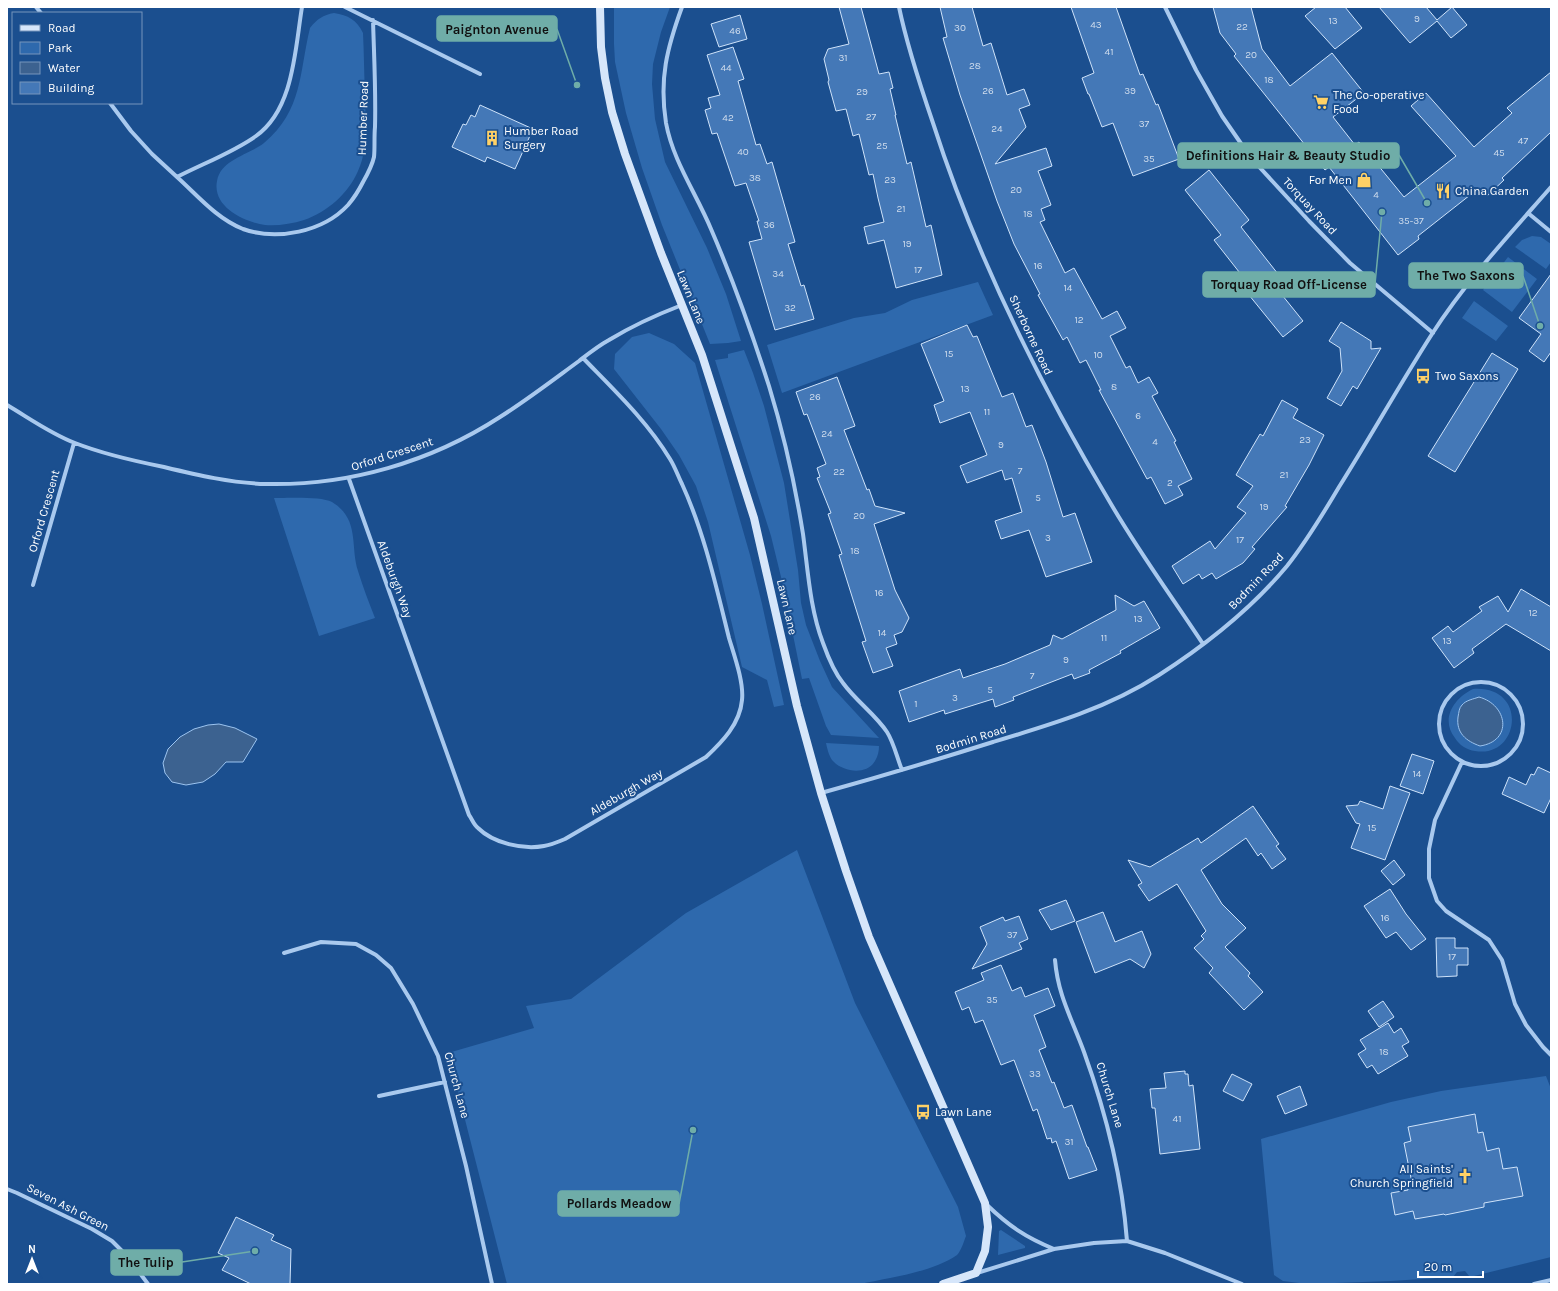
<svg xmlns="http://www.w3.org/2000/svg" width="1558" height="1291" font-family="Karla,sans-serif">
	<rect width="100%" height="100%" fill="#1b4f8f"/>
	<path fill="#2e69ad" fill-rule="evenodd" d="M614,7h56l-9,25 -8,32 -1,20 3,35 10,43 42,86 19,46 15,47 -13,2 -18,1 -48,-119 -20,-57 -16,-55 -11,-51 -1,-18z
		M334,13c14,2 23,7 29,20 1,20 1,40 2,60 0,26 4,54 -7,78 -10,23 -31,41 -54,49 -12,4 -27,6 -39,5 -21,-3 -53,-18 -48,-44 4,-22 32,-26 47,-38 39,-33 35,-70 46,-115 7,-9 13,-13 24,-15z
		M1532,236l9,1 10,7v18l-5,7 -31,-22 7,-7z
		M1508,257l29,22 -25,33 -29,-22z
		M978,282l15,33 -211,78 -15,-48 87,-27 31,-5 27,-13z
		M1474,301l34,25 -12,15 -34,-23z
		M649,333l25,11 21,19 55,192 12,49 22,101 -10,2 -7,-27 -25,-13 -34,-145 -12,-36 -17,-31 -18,-26 -47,-60 1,-15 17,-17z
		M744,350l9,23 11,33 20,77 14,87 3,33 5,22 14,36 12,26 47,51 -48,-3 -5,-9 -17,-48 -7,1 -20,-98 -11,-45 -56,-176 13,-2v-4z
		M274,498c13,0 47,-2 58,4 28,17 18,44 26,69 5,16 11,32 17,47l-56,18z
		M1473,689c56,-4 47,70 2,62 -8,-1 -16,-6 -20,-13 -15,-19 -1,-40 18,-49zM1499,711l3,7 -8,22c-14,8 -21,5 -32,-5z
		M826,743l53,3c0,5 -1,10 -4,15 -9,15 -33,11 -43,-1 -3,-4 -5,-12 -6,-17z
		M797,850l58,153 103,204 8,29c-2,5 -5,15 -9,19 -24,17 -69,23 -97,29h-353l-59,-231 86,-25 -8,-22 45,-7 115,-86z
		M1546,1076l5,13v168l-81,20 -5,-6 -8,1 -4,5 -62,4 -84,3 -24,-3 -9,-6 -13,-136 130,-37 50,-11z
		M1001,1230l24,16v2l-27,7 1,-24z"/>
	<path fill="#3c6290" stroke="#9cc4f0" d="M1479,697c29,8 34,44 1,49 -14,-5 -24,-13 -22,-29 1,-5 1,-9 4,-12 4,-5 12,-6 17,-8z
		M219,724l16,4 22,11 -14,23h-17l-11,12 -12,8 -17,3 -14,-3 -7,-9 -2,-10 5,-14 12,-12 14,-8 14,-4z"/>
	<path fill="#4478b7" stroke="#cfe3fa" d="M839,7h22l18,67 10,-2 4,16 -3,1 6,26h-1l12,49 4,-2 15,65 5,-2 11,50 -46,13 -12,-48 -16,4 -4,-17 20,-5 -6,-24 -5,-24 -4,1 -10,-41 -6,2 -7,-27 -10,2 -8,-29 1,-2 -5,-21 4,-10 21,-5z
		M940,7h32l11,39 8,-3 16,52 17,-6 6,16 -11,4 7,18 -31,37 51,-16 6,18 -14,5 13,34 -10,4 4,11 -5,2 25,51 9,-5 28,51 15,-8 9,17 -16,8 16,32 4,-2 8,17 11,-6 9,16 -6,3 24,45 -2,1 18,37 -14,7 5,9 -18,9 -14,-27 -4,2 -48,-89h2l-15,-30 -6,3 -13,-26 -4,3 -25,-45 2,-1 -26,-50 -17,-43 -37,-106 -17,-57 4,-1z
		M1071,7h45l24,68 3,-1 13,31 2,-1 21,55 -46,17 -20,-53 -11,4 -13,-33h-1l-6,-16 12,-5z
		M1213,7h38l11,42 28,37 42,-33 32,40 -31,24 22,28 4,-3 45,55 52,-41 -45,-50 15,-13 48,54 38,-34 -5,-5 44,-36v60l-49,46 2,2 -17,16 -8,-8 -61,48 1,3 -21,16 -69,-88 -4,3 -91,-114 2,-2 -16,-21z
		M1316,7h29l17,21 -27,21 -30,-33z
		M1379,7h47l11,13 15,-13 15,18 -16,13 -14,-17 -27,22z
		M740,15l7,24 -28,8 -8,-23z
		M733,47l11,32 -6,2 18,64 4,-1 7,20 5,-2 23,80 -7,2 13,42 3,-1 10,34 -39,11 -26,-88 13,-3 -5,-18h2l-13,-38 -11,3 -18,-53 -5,1 -7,-24 6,-2 -3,-10 12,-3 -13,-40z
		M480,105l53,24 -18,40 -28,-12 -2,5 -33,-15 11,-23 3,1 5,-10 4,2z
		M1209,170l40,50 -8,7 37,47 -8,6 33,41 -20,16 -34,-42 5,-4 -40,-51 7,-5 -36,-45z
		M1551,274v78l-7,10 -15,-11 12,-17 -22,-16z
		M1341,322l30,19v8l10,-1 -24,41 -4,-3 -12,20 -14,-8 15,-27 -2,-23 -11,-7z
		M967,325l6,12 4,-1 25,61 11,-4 13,34 6,-2 14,37 17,55 12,-4 17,49 -46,15 -17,-47 -28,9 -6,-18 27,-9 -10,-34 -7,2 -3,-10 -35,13 -7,-17 27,-11 -17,-43 -30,11 -6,-18 10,-4 -23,-57z
		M1492,353l26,16 -63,103 -27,-16z
		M837,377l18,49 -11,4 23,60 2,-1 6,17 30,7 -31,11 21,66 14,28 -7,14 -8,3 3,9 -11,4 7,18 -20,7 -11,-31 4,-1 -27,-86 3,-1 -14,-40 3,-1 -14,-35 3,-1 -3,-9 9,-4 -19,-50 -3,1 -8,-23z
		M1282,400l16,9 -5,9 31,17 -15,30 -24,41 2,1 -35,40 3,2 -12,14 -27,16 -4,-6 -10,6 -3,-5 -16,10 -11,-18 38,-25 5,8 31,-36 -9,-6 16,-21 -17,-11 24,-41 3,2z
		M1521,589l30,18v44l-45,-27 -34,25 2,4 -20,15 -22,-30 16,-12 5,6 29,-21 -3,-4 19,-11 10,16z
		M1115,595l19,11 10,-5 16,27 -40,23 1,2 -32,17 1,3 -16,6 -2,-5 -59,23 1,3 -19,7 -2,-8 -48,15 -1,-4 -35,12 -10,-31 61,-22 3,9 42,-14 45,-19 3,-10 9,4 54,-29z
		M1412,754l22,7 -11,33 -23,-8z
		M1538,767l13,6v25l-7,15 -42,-19 7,-17 17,8 5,-11 3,1z
		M1390,786l20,7 -25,67 -34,-12 9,-24 -4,-1 -10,-17 12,-1 2,-4 23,8z
		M1253,806l26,38 -3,2 10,13 -14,10 -11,-16 -3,3 -12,-18 -45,32 21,34 24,24 -21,19 25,26 -2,3 15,16 -19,18 -35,-37 4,-5 -19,-20 10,-9 -3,-3 5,-5 -29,-47 -28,17 -11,-16 4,-2 -14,-23 22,7 48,-29 3,5z
		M1394,860l11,15 -12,10 -12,-14z
		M1390,889l16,25 20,25 -15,11 -15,-18 -10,6 -22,-32z
		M1066,900l9,21 -24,9 -12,-20z
		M1103,912l12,30 27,-11 9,23 -7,14 -14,-9 -35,14 -19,-51z
		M1019,916l9,23 -9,4 3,6 -50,20 15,-25 -7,-17 23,-10 2,4z
		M1436,938h19v10h13v17h-11v11l-20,1z
		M1001,965l11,26 9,-4 4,10 23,-9 7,18 -21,9 12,32 -7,3 13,33 2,-1 10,26 8,-3 15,42h1l9,23 -28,9 -13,-38 -4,2 -1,-5 -4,1 -10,-30 -4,2 -19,-51 -13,5 -18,-45 -8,3 -6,-16 -7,3 -7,-18 29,-12 -3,-7z
		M1383,1001l11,16 -15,10 -11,-16z
		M1388,1023l6,10 7,-5 8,14 -7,4 6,10 -30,18 -6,-9 -5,3 -9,-14 8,-5 -6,-9z
		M1185,1071v3h3l1,12 4,-1 7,64 -40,5 -5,-46h-3l-2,-19 16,-1 -2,-15z
		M1232,1074l20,10 -9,17 -20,-10z
		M1300,1086l7,19 -22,9 -8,-18z
		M1475,1114l3,19 5,-1 4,19 12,-3 4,21 14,-2 6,29 -39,7v4l-39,8 -1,-1 -29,5 -2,-8 -18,4 -4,-22 17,-3 -1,-6 5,-1 -8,-40 7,-2 -3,-14z
		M236,1217l38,18 -3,5 20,9 -1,35h-39l-29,-14 7,-12 -11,-5z"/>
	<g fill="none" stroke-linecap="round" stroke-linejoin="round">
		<path stroke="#a9c9ee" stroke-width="4" d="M36,7l5,6
			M345,7l135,67
			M682,7c-15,41 -23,72 -16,116 7,38 30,70 45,106 22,51 41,104 58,157 15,49 26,98 34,148 5,37 7,75 20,109 5,14 11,29 20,40 13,18 32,31 44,49 7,11 10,26 15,38
			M899,7c8,39 21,78 34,116 43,134 106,260 178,381 28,48 61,93 92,140
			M1165,7l31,63 26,46 29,42 58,63 41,42 83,70
			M110,103l21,28 21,23 25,23c25,-13 57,-25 79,-41 38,-27 39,-87 46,-129
			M177,177c20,18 40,42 66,52 34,12 80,3 105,-24 6,-7 11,-15 15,-23 4,-7 9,-16 11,-25 1,-9 0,-20 1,-30 1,-36 -1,-71 -2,-107
			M1528,213l23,19
			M7,405c22,13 44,29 68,38 28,11 59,18 89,24 33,8 67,16 102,17 82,2 165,-22 234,-67 27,-17 53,-37 79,-56 9,-7 19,-15 30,-21 23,-14 47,-25 73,-35
			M349,479l120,336c3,4 5,10 9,13 15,15 45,22 66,18 7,-1 14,-4 21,-7l141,-82c16,-15 34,-33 36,-57 2,-18 -8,-45 -13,-62 -13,-52 -25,-106 -47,-154 -4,-8 -7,-17 -12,-25 -23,-38 -56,-69 -87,-101
			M33,585l41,-142
			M1439 724a42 42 0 1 1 84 0a42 42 0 1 1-84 0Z
			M1462,762l-27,58 -6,29v29l8,23 9,10 43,29 13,20 13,44 11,21 17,22 8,8
			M821,793c58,-16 115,-33 172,-51 57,-17 115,-34 166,-67 45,-29 93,-67 128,-109 19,-24 36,-52 52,-79 32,-51 61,-103 93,-153 34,-53 78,-100 119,-147
			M284,953l37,-11 35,2 20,11 15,13 22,36 25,52 28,110 26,118
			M1055,960c3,36 17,59 29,92 22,61 38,124 43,189
			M379,1096l66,-14
			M7,1189l10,4 75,36 20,12 15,15 21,28
			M987,1205c22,21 38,32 67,44
			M977,1273l77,-24 40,-6 33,-2 38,12 77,31
			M1534,1284l17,-4"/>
		<path stroke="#d6e6fa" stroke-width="8" d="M600,7l1,40 4,31 7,34 13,42 36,99 41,102 52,163 43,188 24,87 25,78 23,66 116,266 3,24 -3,24 -9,22 -33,11"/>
	</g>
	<defs>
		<g id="supermarket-bare" transform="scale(1.2)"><path d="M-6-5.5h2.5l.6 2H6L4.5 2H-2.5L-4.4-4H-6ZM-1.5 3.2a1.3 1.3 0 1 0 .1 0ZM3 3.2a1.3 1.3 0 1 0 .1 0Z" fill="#ffd166" stroke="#1b4f8f" stroke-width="2.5" paint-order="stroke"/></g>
		<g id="building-bare" transform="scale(1.2)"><path d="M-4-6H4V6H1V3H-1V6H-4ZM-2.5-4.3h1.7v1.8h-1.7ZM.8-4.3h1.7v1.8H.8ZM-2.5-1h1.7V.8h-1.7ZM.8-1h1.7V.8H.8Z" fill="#ffd166" stroke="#1b4f8f" stroke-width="2.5" paint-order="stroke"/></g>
		<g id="shop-bare" transform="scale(1.2)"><path d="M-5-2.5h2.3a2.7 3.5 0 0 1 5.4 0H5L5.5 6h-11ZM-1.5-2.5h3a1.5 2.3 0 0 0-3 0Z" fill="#ffd166" stroke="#1b4f8f" stroke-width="2.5" paint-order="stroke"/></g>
		<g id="restaurant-bare" transform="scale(1.2)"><path d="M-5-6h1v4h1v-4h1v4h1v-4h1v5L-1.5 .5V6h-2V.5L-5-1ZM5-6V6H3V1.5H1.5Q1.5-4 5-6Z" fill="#ffd166" stroke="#1b4f8f" stroke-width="2.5" paint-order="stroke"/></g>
		<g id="bus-bare" transform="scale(1.2)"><path d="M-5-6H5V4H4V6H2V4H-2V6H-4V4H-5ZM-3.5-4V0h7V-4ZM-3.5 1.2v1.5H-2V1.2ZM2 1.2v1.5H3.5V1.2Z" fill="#ffd166" stroke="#1b4f8f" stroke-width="2.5" paint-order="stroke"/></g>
		<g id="church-bare" transform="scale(1.2)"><path d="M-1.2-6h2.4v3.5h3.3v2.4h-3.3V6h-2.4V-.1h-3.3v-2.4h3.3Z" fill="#ffd166" stroke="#1b4f8f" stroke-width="2.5" paint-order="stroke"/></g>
	</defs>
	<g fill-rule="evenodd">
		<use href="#supermarket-bare" x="1321" y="102"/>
		<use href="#building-bare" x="492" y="138"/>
		<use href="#shop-bare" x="1364" y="180"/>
		<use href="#restaurant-bare" x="1443" y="191"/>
		<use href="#bus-bare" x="1423" y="376"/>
		<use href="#bus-bare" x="923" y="1112"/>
		<use href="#church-bare" x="1465" y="1176"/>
	</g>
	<g text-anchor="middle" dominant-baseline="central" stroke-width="4" stroke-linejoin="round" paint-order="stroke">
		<g font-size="10" fill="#d0dded">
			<text x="1417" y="19">9</text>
			<text x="1333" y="21">13</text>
			<text x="1096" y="25">43</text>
			<text x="1242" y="27">22</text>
			<text x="960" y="28">30</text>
			<text x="735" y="31">46</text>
			<text x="1109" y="52">41</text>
			<text x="1251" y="55">20</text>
			<text x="843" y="58">31</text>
			<text x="975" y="66">28</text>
			<text x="726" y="68">44</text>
			<text x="1269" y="80">18</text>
			<text x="988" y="91">26</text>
			<text x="1130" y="91">39</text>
			<text x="862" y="92">29</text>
			<text x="871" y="117">27</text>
			<text x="728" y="118">42</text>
			<text x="1144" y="124">37</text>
			<text x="997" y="129">24</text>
			<text x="1523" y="141">47</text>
			<text x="882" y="146">25</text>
			<text x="743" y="152">40</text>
			<text x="1499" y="153">45</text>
			<text x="1149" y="159">35</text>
			<text x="755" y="178">38</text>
			<text x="890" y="180">23</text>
			<text x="1016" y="190">20</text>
			<text x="1376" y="195">4</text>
			<text x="901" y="209">21</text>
			<text x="1028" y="214">18</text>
			<text x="1411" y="221">35-37</text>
			<text x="769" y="225">36</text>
			<text x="907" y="244">19</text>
			<text x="1038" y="266">16</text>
			<text x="918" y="270">17</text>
			<text x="778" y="274">34</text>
			<text x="1068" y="288">14</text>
			<text x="790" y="308">32</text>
			<text x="1079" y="320">12</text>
			<text x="949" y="354">15</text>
			<text x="1098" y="355">10</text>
			<text x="1114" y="387">8</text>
			<text x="965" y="389">13</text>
			<text x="815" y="397">26</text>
			<text x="987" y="412">11</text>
			<text x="1138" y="416">6</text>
			<text x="827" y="434">24</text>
			<text x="1305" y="440">23</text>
			<text x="1155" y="442">4</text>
			<text x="1001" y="445">9</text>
			<text x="1020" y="471">7</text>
			<text x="839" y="472">22</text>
			<text x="1284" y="475">21</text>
			<text x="1170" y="483">2</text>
			<text x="1038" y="498">5</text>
			<text x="1264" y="507">19</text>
			<text x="859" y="516">20</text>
			<text x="1048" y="538">3</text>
			<text x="1240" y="540">17</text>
			<text x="855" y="551">18</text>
			<text x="879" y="593">16</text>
			<text x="1533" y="613">12</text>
			<text x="1138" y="619">13</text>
			<text x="882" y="633">14</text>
			<text x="1104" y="638">11</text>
			<text x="1447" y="641">13</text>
			<text x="1066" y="660">9</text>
			<text x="1032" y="676">7</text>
			<text x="990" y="690">5</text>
			<text x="955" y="698">3</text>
			<text x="916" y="704">1</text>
			<text x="1417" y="774">14</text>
			<text x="1372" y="828">15</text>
			<text x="1385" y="918">16</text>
			<text x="1012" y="935">37</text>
			<text x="1452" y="957">17</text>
			<text x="992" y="1000">35</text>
			<text x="1384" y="1052">18</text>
			<text x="1035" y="1074">33</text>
			<text x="1177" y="1119">41</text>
			<text x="1069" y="1142">31</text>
		</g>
		<g font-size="12" fill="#fff" stroke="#1b4f8f" text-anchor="start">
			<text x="1333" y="95">The Co-operative<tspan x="1333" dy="14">Food</tspan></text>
			<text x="504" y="131">Humber Road<tspan x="504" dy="14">Surgery</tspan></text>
			<text x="1352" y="180" text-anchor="end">For Men</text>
			<text x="1455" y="191">China Garden</text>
			<text x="1435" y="376">Two Saxons</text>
			<text x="935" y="1112">Lawn Lane</text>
			<text x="1453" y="1169" text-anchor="end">All Saints'<tspan x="1453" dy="14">Church Springfield</tspan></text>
		</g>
		<g font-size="12" fill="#fff" stroke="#1b4f8f">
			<text transform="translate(363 118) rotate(-88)">Humber Road</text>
			<text transform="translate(1310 206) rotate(47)">Torquay Road</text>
			<text transform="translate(691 297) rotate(68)">Lawn Lane</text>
			<text transform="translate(1031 335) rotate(65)">Sherborne Road</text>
			<text transform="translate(392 454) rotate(-18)">Orford Crescent</text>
			<text transform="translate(44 511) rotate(-74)">Orford Crescent</text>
			<text transform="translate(395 579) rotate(70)">Aldeburgh Way</text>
			<text transform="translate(1256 581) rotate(-46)">Bodmin Road</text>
			<text transform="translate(787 607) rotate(77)">Lawn Lane</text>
			<text transform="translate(971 739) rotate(-17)">Bodmin Road</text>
			<text transform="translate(626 792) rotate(-30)">Aldeburgh Way</text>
			<text transform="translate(457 1085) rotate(75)">Church Lane</text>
			<text transform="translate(1110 1095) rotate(73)">Church Lane</text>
			<text transform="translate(68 1207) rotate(27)">Seven Ash Green</text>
		</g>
	</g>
	<path fill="none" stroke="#6fada8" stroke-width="1.5" d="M577 85L557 29M1427 203L1399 155M1540 326L1523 276M1382 212L1375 284M693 1130L679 1204M255 1251L182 1262"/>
	<g fill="#6fada8" stroke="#1b4f8f" stroke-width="1.5">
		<circle cx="577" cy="85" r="4"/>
		<circle cx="1427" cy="203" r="4"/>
		<circle cx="1540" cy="326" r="4"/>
		<circle cx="1382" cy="212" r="4"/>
		<circle cx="693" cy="1130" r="4"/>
		<circle cx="255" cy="1251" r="4"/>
	</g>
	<g fill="#6fada8" stroke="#6fada8" stroke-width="1.5">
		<rect x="437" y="16" width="120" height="25" rx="4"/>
		<rect x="1178" y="143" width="221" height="25" rx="4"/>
		<rect x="1409" y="263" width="114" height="25" rx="4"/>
		<rect x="1203" y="272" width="172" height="25" rx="4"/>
		<rect x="558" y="1191" width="121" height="25" rx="4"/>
		<rect x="111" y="1250" width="71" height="25" rx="4"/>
	</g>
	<g font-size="13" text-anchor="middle" font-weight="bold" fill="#111">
		<text x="497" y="34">Paignton Avenue</text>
		<text x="1288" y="160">Definitions Hair &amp; Beauty Studio</text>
		<text x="1466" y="280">The Two Saxons</text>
		<text x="1289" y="289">Torquay Road Off-License</text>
		<text x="619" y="1208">Pollards Meadow</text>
		<text x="146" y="1267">The Tulip</text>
	</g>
	<rect width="1558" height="1291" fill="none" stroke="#ffffff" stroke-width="16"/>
	<rect x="12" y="12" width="130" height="92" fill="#1b4f8f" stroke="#7695bc"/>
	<rect x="20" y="25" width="20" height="6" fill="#d6e6fa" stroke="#7695bc"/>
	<text x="48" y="32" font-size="12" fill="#ffffff">Road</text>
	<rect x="20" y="42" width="20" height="12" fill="#2e69ad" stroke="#7695bc"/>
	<text x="48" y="52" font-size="12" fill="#ffffff">Park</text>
	<rect x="20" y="62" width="20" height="12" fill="#3c6290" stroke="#7695bc"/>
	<text x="48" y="72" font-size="12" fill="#ffffff">Water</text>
	<rect x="20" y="82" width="20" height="12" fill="#4478b7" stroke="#7695bc"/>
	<text x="48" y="92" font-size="12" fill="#ffffff">Building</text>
	<g transform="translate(32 1259)" stroke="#1b4f8f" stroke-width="3" paint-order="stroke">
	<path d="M0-3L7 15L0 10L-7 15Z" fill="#ffffff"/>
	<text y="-6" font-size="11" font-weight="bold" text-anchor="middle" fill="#ffffff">N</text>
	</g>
	<path d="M1418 1271v6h65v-6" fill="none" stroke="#ffffff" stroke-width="2"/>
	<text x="1424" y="1271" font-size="12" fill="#ffffff" stroke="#1b4f8f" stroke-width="3" paint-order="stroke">20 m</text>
</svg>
